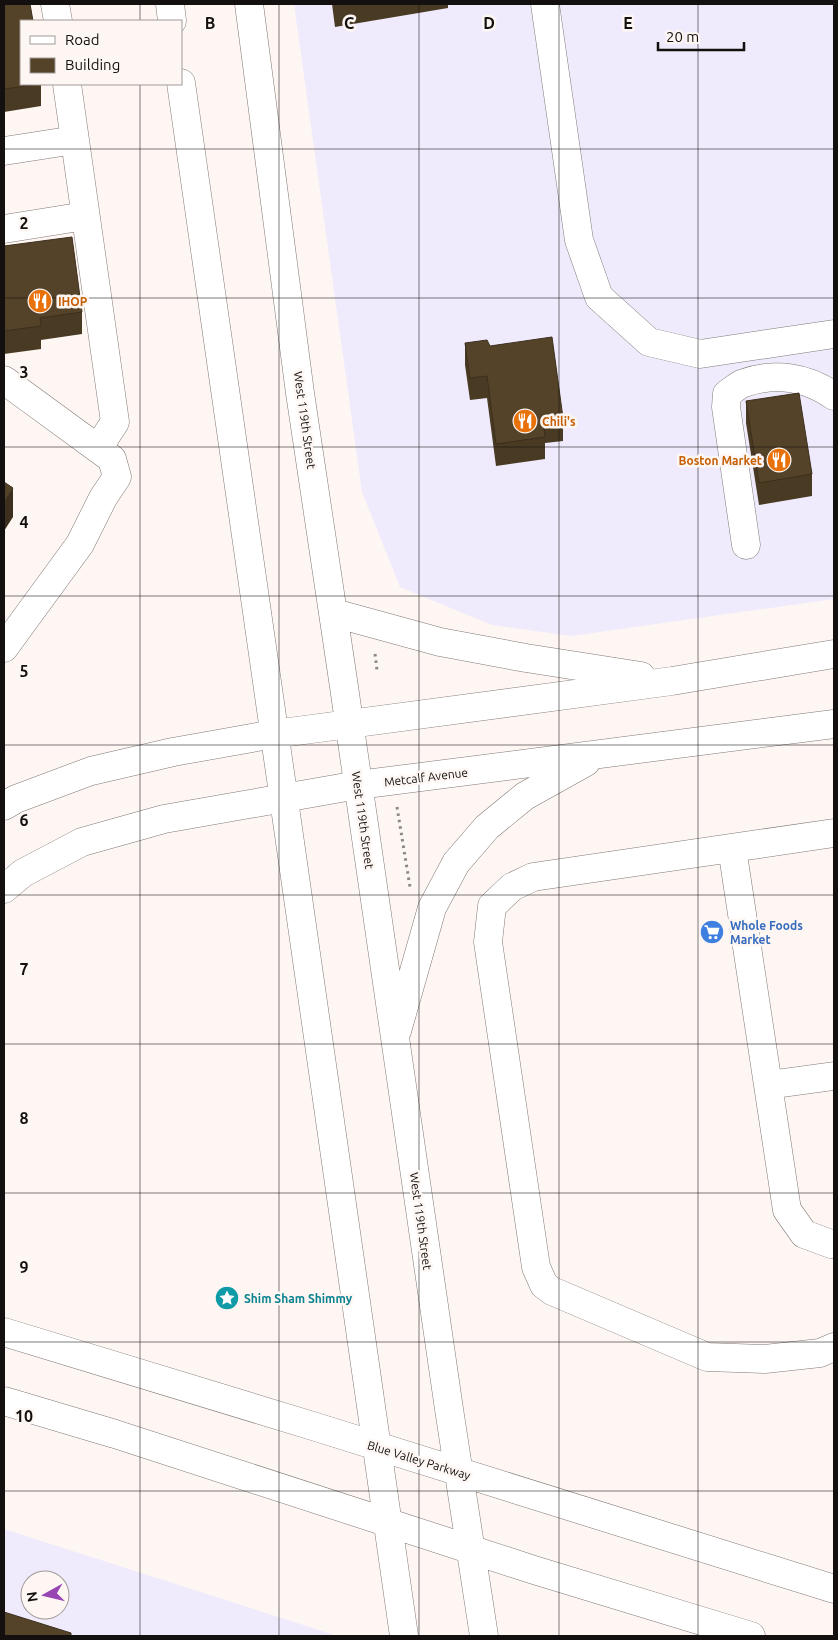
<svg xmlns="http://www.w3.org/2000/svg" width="838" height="1640" font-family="Ubuntu,sans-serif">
	<rect width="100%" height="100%" fill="#fef6f3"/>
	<path fill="#efebfd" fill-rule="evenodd" d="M294,4h540v595l-263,37 -79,-11 -92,-38 -38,-95z
		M4,1529l318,102 14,5h-332zM30,1580h30v30h-30z"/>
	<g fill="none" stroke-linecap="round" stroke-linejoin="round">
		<g stroke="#817976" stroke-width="29">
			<path id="minor" d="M55,4l3,17
				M545,4l34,236 20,57 50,45 51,12 134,-20
				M67,84l48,338 -17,26
				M4,151l71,-11
				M4,229l81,-13
				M4,380l108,79 5,18 -14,21 -23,46 -76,104
				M746,545l-20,-138 1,-13c6,-4 11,-9 17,-11 32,-11 63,-6 90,13
				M834,833l-301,44 -21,10 -20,19 -4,36 48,325 8,18 8,6 155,66 58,2 55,-6 14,-6
				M732,848l55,362 17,24 27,10h3
				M768,1085l66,-9"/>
		</g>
		<g stroke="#817976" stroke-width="29">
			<path id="major" d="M170,4l2,17
				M249,4l51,389 43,287 106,729 35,227
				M181,83l223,1553
				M334,613l106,29 86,16 115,18
				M4,806l12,-7 75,-28 82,-19 101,-18 398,-53 162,-27
				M4,889l19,-16 59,-31 82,-23 194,-34 476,-61
				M397,1031l35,-123 24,-45 31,-36 38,-31 61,-34
				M4,1332l312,95 518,162
				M4,1401l111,33 419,136 217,66"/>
		</g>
		<path stroke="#8c8785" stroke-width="3" stroke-dasharray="2.5 4" stroke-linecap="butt" d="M375,654l2,16
			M397,807l13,80"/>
		<use href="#minor" stroke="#fff" stroke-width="28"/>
		<use href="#major" stroke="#fff" stroke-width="28"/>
	</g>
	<path fill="#493a23" d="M4,4l37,80v22l-37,6z
		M332,4h116v4l-113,19z
		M4,246l78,66v22l-41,6v9l-37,5z
		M465,343l25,3 73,72v23l-18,2v16l-49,7 -9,-68 -17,2 -5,-35z
		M746,401l66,73v22l-53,9 -13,-82z"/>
	<path fill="#3c2f1d" d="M13,488v29l-9,14v-29z"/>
	<path fill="#554329" stroke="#3c2f1d" d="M4,4h26l3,17h-12v63h20l-37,5z
		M72,237l10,75 -42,6 1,8 -37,5v-85z
		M552,337l11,81 -20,3 2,16 -49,7 -9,-68 -17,2 -5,-35 22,-3 3,6z
		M799,393l13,81 -53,9 -13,-82z
		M4,482l9,6 -9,14z
		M4,1612l67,21v3h-67z"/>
	<path fill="none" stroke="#13100f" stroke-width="1" stroke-opacity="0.55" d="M140,4v17M279,4v1632M419,4v1632M559,4v1632M698,4v1632M140,84v1552M4,149h830M4,298h830M4,447h830M4,596h830M4,745h830M4,895h830M4,1044h830M4,1193h830M4,1342h830M4,1491h830"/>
	<defs>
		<g id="restaurant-disc" transform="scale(1.25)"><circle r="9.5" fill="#e8710a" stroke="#fef6f3"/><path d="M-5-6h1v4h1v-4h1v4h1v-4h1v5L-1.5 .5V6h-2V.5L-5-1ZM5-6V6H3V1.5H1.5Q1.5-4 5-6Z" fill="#fff"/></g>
		<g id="supermarket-disc" transform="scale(1.25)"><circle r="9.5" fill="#3f7fe0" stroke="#fef6f3"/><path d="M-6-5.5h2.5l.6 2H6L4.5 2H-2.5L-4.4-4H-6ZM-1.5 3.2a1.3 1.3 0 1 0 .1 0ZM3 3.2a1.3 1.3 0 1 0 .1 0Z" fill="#fff"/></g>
		<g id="sight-disc" transform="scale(1.25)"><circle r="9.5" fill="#0f9aa8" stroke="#fef6f3"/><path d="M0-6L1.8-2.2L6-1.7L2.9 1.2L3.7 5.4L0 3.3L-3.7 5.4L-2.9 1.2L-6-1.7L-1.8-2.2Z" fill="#fff"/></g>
	</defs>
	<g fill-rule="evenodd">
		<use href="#restaurant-disc" x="40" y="301"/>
		<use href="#restaurant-disc" x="525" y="421"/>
		<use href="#restaurant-disc" x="779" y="460"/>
		<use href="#supermarket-disc" x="712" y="932"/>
		<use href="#sight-disc" x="227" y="1298"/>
	</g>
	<g text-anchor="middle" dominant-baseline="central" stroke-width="5" stroke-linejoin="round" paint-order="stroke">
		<g font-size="12" font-weight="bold" fill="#c56008" stroke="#fef6f3" text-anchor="start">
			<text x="58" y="301">IHOP</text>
			<text x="542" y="421">Chili's</text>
			<text x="762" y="460" text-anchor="end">Boston Market</text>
		</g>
		<g font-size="12" fill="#13100f" stroke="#fef6f3">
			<text transform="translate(305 420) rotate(82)">West 119th Street</text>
			<text transform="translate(426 777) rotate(-7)">Metcalf Avenue</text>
			<text transform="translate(363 820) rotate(82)">West 119th Street</text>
			<text transform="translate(421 1221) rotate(82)">West 119th Street</text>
			<text transform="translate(419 1460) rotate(17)">Blue Valley Parkway</text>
		</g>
		<g font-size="12" font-weight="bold" fill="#366cbe" stroke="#fef6f3" text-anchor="start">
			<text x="730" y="925">Whole Foods<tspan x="730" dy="14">Market</tspan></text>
		</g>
		<g font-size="12" font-weight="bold" fill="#0d838f" stroke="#fef6f3" text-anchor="start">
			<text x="244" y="1298">Shim Sham Shimmy</text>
		</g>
	</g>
	<g font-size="16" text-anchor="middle" font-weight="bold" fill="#13100f" stroke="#fef6f3" stroke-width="5" stroke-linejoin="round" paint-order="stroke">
		<text x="210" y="29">B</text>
		<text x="349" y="29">C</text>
		<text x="489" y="29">D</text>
		<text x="628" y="29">E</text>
		<text x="24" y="229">2</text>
		<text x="24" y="378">3</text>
		<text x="24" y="528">4</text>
		<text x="24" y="677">5</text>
		<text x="24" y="826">6</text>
		<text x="24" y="975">7</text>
		<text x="24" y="1124">8</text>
		<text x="24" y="1273">9</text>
		<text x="24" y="1422">10</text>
	</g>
	<rect width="838" height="1640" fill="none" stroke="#13100f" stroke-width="10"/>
	<rect x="20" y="20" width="162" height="65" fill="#fef6f3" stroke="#a09a98"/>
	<rect x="30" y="36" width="25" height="8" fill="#ffffff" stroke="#a09a98"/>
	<text x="65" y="45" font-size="15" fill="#13100f">Road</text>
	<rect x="30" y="58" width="25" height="15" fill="#554329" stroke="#a09a98"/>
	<text x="65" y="70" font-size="15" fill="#13100f">Building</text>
	<g transform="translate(45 1595) rotate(262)"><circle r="24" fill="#fef6f3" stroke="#a09a98"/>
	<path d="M0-4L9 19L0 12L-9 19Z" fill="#9846b4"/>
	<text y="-8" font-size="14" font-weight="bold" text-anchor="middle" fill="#13100f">N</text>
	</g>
	<path d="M658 42v8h86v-8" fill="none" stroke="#13100f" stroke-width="2.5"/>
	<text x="666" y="42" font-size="15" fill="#13100f" stroke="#fef6f3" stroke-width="4" paint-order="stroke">20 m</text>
</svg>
